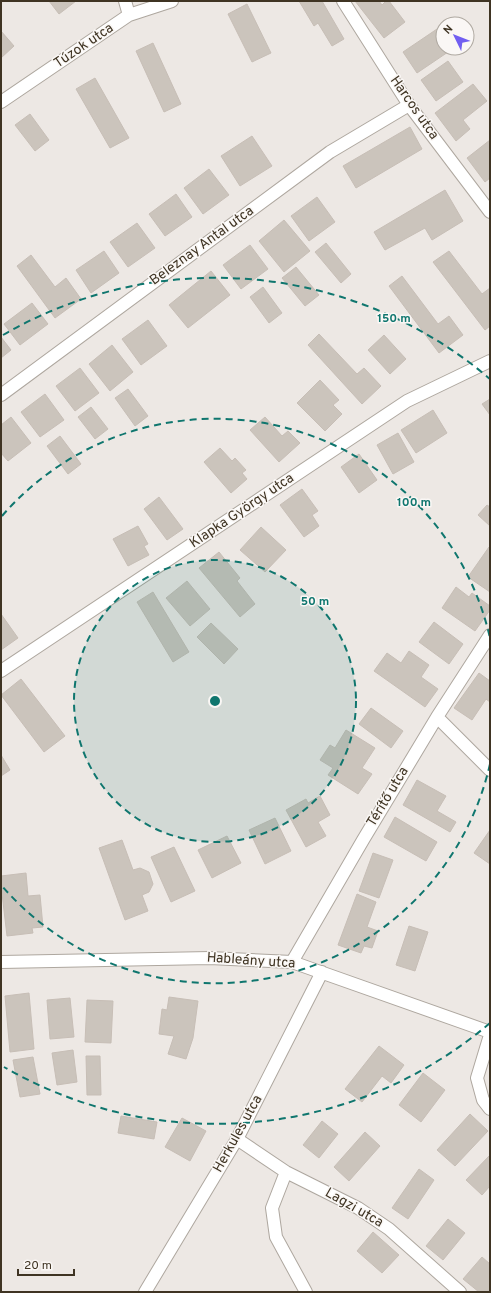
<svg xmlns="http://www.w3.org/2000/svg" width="491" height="1293" font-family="Overpass,sans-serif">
	<rect width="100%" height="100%" fill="#ede8e4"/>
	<path fill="#cbc4bc" stroke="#c7beb6" d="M49,1h27l-17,13z
		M299,1h23l22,38 -12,7 -14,-23 -4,3z
		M355,1h24l3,4 4,-4h3l16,21 -21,16z
		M247,4l24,49 -19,9 -24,-48z
		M437,29l6,9v10h7l1,2 -34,23 -14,-21z
		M1,31l13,15 -13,12z
		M153,43l28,61 -17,8 -28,-61z
		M448,61l15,21 -27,19 -15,-21z
		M95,78l34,60 -19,10 -34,-59z
		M473,84l14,17 -24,19 7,9 -14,12 -21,-28z
		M30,114l19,26 -14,11 -20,-26z
		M410,127l12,22 -66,39 -13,-22z
		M252,136l20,30 -32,20 -19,-30z
		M490,140v38l-5,4 -18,-24z
		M209,169l20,26 -26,19 -19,-26z
		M445,190l18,31 -31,19 -7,-12 -40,22 -11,-18z
		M176,194l16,23 -27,19 -16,-22z
		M317,197l18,25 -26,19 -18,-25z
		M284,220l26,31 -26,21 -25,-31z
		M137,223l18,25 -27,19 -18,-25z
		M326,243l25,31 -10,9 -26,-31z
		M250,245l18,24 -27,20 -18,-24z
		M104,251l15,22 -28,20 -15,-23z
		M449,251l33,43 8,-6v38l-5,4 -52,-68z
		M31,255l24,32 11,-9 15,21 -26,19 -38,-52z
		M296,267l23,28 -14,11 -23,-28z
		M211,271l19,24 -42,33 -19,-23z
		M402,276l36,48 11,-8 14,19 -24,18 -50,-67z
		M263,287l19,26 -13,10 -19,-26z
		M32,303l16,21 -28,21 -16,-21z
		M148,320l19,26 -26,19 -19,-26z
		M319,334l38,40 7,-6 17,18 -19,18 -54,-59z
		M384,335l22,24 -16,15 -22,-24z
		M1,337l10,13 -10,8z
		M112,345l21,27 -23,19 -21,-27z
		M80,368l19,25 -24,18 -19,-25z
		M320,380l19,20 -6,5 9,9 -17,17 -28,-28z
		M128,389l20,27 -13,10 -20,-28z
		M45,394l19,26 -24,17 -19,-25z
		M490,399v16l-8,-11z
		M91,407l17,22 -13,10 -17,-22z
		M433,410l14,23 -31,20 -15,-23z
		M11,417l20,26 -23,18 -7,-8v-28z
		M265,417l17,19 6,-5 12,12 -21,19 -29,-32z
		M398,433l16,29 -21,12 -16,-29z
		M60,436l21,28 -13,10 -21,-28z
		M220,448l12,13 3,-3 11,12 -4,3 5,6 -16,14 -27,-31z
		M359,454l18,26 -18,13 -18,-26z
		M302,489l16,22 -6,4 7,11 -15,11 -24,-32z
		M159,497l24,32 -16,11 -23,-31z
		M487,505l3,2v19l-12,-11z
		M138,526l10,18 -4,2 5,9 -21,11 -15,-27z
		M261,527l25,23 -21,22 -25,-22z
		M489,547l1,1v44l-22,-15z
		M219,552l21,26 -3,3 18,23 -15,13 -41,-49z
		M187,581l23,28 -20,17 -24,-28z
		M456,587l13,10 3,-4 18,13v4l-15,21 -33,-23z
		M153,592l36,60 -16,10 -36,-60z
		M1,614l17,24 -17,12z
		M434,622l29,22 -14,20 -30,-22z
		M211,623l27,26 -14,15 -27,-27z
		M409,651l20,14 -8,12 17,12 -13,18 -51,-36 13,-18 14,10z
		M479,673l11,8v21l-4,-3 -14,21 -18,-12z
		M21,679l44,57 -21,16 -43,-57z
		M371,708l32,23 -12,17 -32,-24z
		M346,730l29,18 -13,20 10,6 -14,20 -30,-19 5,-7 -13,-8 10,-15 5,3z
		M1,755l9,15 -9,6z
		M417,780l29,16 -9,15 19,11 -6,10 -47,-27z
		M320,796l10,19 -12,7 8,14 -20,11 -20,-37 20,-11 2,4z
		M395,817l42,25 -11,19 -42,-24z
		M275,818l16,33 -26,13 -16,-34z
		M490,830v34l-16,-11z
		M227,836l14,27 -29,15 -14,-28z
		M122,840l11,30 7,-2 9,4 4,12 -4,8 -7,3 6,16 -23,9 -26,-72z
		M174,847l21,44 -24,11 -20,-45z
		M373,853l20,7 -14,38 -20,-7z
		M26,873l2,23 12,-1 3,32 -11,1 1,5 -26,3 -6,-51v-9z
		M357,894l19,8 -9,25 11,4 -6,17 -8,-2 -3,7 -23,-8z
		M409,926l19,6 -13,39 -19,-6z
		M29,993l5,56 -24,3 -5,-56z
		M169,997l29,4 -5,37 -7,21 -18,-5 6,-18 -15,-2 3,-25 5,1z
		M70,998l4,39 -24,2 -3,-39z
		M87,1000l26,1 -2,42 -26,-1z
		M379,1046l25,19 -13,18 -9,-7 -20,26 -17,-13z
		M73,1050l4,32 -20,3 -5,-32z
		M86,1056h14l1,39h-14z
		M33,1057l7,37 -20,3 -7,-37z
		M423,1073l22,17 -24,32 -22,-17z
		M470,1114l18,17 -33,35 -18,-16z
		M121,1116l36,6 -3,17 -36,-6z
		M182,1118l24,13 -16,30 -25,-14z
		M322,1121l16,13 -19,24 -16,-13z
		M365,1132l15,14 -31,35 -15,-14z
		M490,1155v31l-8,9 -16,-15z
		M419,1169l15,11 -26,39 -16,-11z
		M448,1219l17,14 -22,27 -17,-14z
		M373,1232l26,23 -17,18 -25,-22z
		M482,1257l8,7v28h-11l-16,-13z"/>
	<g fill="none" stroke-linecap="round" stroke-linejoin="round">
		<g stroke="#aea79f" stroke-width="14">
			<path id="minor" d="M125,1l4,14
				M343,1l66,104 81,107
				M1,102l128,-87 43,-14
				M1,395l329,-243 79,-47
				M1,671l406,-270 83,-40
				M437,717l53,53
				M1,962l209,-4 82,4 198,70
				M292,962l71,-122 74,-123 53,-82
				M490,1035l-13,43 6,22 7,9
				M237,1139l49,33 72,36 31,21 71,63
				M286,1172l-14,36 4,29 30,55
				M145,1292l92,-153 85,-167"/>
		</g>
		<use href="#minor" stroke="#fff" stroke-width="12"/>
	</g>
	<circle cx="215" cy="701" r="141" fill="#0f766e" fill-opacity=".12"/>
	<g fill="none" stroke="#0f766e" stroke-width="2" stroke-dasharray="7 5">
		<circle cx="215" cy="701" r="141"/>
		<path d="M490 764A282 282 0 0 1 2 886M2 516A282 282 0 0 1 490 638"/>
		<path d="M490 1023A423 423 0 0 1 4 1067M3 335A423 423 0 0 1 490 379"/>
	</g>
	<g text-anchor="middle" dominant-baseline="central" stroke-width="3" stroke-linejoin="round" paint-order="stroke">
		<g font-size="14" fill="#3f3423" stroke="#faf7f5">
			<text transform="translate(84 46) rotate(-34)">Túzok utca</text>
			<text transform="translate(414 108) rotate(55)">Harcos utca</text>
			<text transform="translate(202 246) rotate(-36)">Beleznay Antal utca</text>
			<text transform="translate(242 511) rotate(-34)">Klapka György utca</text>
			<text transform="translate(388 797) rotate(-59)">Térítő utca</text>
			<text transform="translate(251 961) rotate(4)">Hableány utca</text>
			<text transform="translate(238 1134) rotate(-61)">Herkules utca</text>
			<text transform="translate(354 1208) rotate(30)">Lagzi utca</text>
		</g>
	</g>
	<circle cx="215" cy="701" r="6" fill="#0f766e" stroke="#faf7f5" stroke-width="2"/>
	<g font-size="12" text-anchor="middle" font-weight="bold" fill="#0f766e" stroke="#faf7f5" stroke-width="3" stroke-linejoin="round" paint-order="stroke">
		<text x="394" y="322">150 m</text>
		<text x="414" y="506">100 m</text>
		<text x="315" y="605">50 m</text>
	</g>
	<rect width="491" height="1293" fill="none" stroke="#3f3423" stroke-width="4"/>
	<g transform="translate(455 36) rotate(313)"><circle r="19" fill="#faf7f5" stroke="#afa9a1"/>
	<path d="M0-3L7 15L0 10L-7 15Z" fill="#715ef1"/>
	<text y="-6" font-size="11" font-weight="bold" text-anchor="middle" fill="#3f3423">N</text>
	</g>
	<path d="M18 1269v6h56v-6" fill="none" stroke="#3f3423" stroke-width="2"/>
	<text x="24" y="1269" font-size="12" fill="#3f3423" stroke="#faf7f5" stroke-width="3" paint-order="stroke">20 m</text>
</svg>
